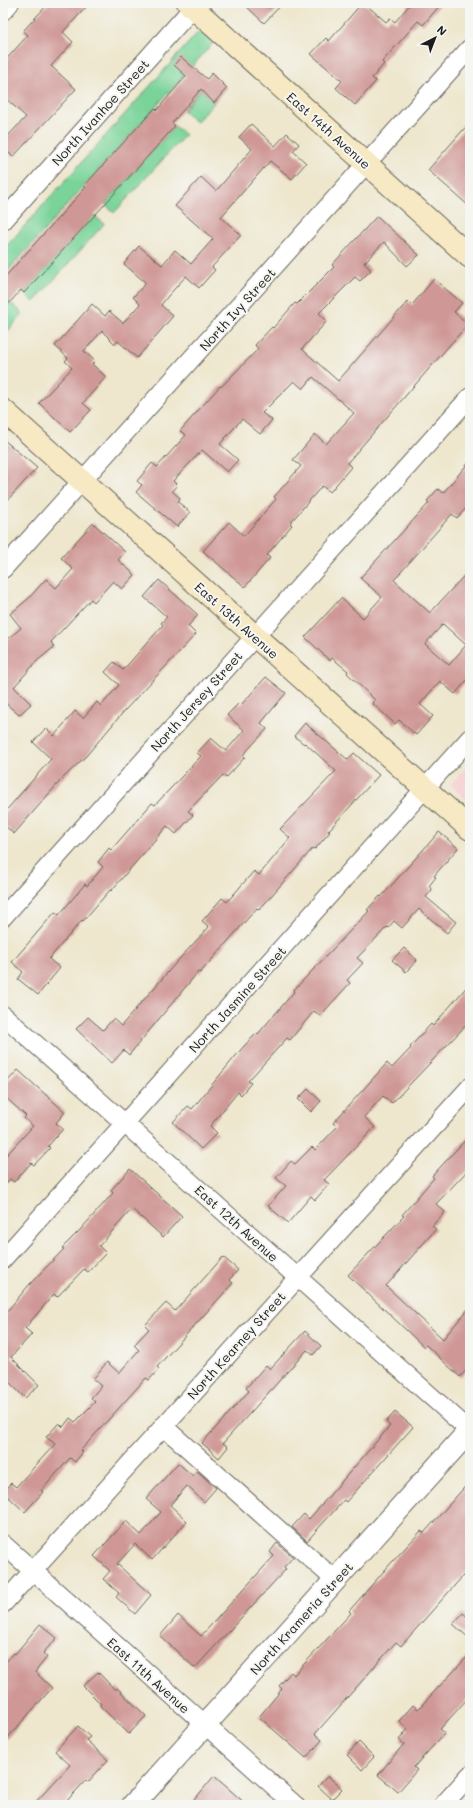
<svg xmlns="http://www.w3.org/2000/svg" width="473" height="1808" font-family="Mali,sans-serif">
	<rect width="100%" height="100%" fill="#f6f6f2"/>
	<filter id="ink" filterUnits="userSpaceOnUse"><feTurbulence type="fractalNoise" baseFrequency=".025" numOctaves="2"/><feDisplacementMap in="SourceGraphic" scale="8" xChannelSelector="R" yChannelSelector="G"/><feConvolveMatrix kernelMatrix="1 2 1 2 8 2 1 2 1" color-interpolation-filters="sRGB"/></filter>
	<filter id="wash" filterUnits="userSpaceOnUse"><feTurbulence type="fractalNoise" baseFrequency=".012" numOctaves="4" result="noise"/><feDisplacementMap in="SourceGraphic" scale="16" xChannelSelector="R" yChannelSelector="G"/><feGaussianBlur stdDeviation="0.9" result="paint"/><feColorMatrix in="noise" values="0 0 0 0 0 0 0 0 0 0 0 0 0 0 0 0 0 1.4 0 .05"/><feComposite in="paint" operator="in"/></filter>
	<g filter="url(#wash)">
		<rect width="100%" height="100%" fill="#eee7ce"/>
		<path fill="#f7cfd2" d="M470,763v40l-20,-18z"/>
		<path fill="#7ad49a" stroke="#4b785b" d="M201,29l14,12 -212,235v-26z
			M201,89l13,14 -18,19 -13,-11z
			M175,126l10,9 -71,78 -9,-9z
			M94,215l10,9 -70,78 -10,-9z
			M10,302l13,12 -18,20 -2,-1v-23z"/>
		<g id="blocks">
			<path fill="#cf9896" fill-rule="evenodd" d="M49,3h41l-27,29 10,10 -22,24 25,23 -63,68 -10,-10v-6l23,-24 -23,-21v-33l25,-28 -5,-4z
				M243,3h40l-19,20z
				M362,3h2l22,19 4,-4 5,4 16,-19h31l-19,22 -5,-4 -36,41 2,2 -12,14 4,3 -21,24 -19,-17 6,-7 -31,-27 15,-16 3,3z
				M181,57l26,22 5,-6 15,15 -13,15 -13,-14 -29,34 3,3 -70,78 -81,89 -3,-3 -18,20v-31l83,-92 -2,-1 71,-78 2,2 29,-34 -12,-11z
				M470,122v85l-42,-37z
				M251,124l24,22 12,-13 12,11 -6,7 13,12 -14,16 -22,-18 -49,56 20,18 -29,32 3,3 -16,18 -13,-12 -18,20 -7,9 12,11 -36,42 -19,-17 -3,3 -13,-13 -18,20 11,10 -3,3 14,13 -23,26 8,7 -21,22 -31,-29 33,-35 -7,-7 3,-3 -13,-12 37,-42 13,12 4,-5 14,12 17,-19 -7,-7 13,-14 -22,-19 15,-18 23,19 13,-15 16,14 22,-25 -38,-33 26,-29 15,14 36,-42 -13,-12z
				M377,216l42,39 -12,11 -23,-24 -20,21 7,7 -11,11 -5,-4 -36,36 8,8 -25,28 36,32 70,-80 4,4 22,-26 28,24 -8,9 14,12 -121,139 4,4 -21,25 -8,-6 -32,37 2,2 -25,30 3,3 -25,29 -42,-36 26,-29 15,14 32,-37 -2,-2 27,-31 -8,-6 22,-26 11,10 28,-31 -41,-36 -10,12 -9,-8 -32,32 10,7 -12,14 -18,-15 -22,25 18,16 -11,12 -25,-22 -29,31 4,4 -5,6 8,7 -2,4 12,10 -13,15 -41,-35 6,-7 -5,-4 15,-18 5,4 29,-32 -6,-4 40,-45 1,1 37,-38 -3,-4 17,-18 1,1 22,-25 2,1 37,-37 -2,-2z
				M3,439l34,29 -34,37z
				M470,461v43l-13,14 -5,-4 -58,66 36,33 40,-44v108l-15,17 -15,-13 -20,23 13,12 -17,19 -17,-15 -4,4 -23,-21 3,-3 -28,-27 1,-2 -16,-13 -2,3 -25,-24 36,-39 22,20 19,-21 -22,-19 69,-75 -2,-2 11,-12 5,4zM443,624l23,21 -17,20 -24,-21z
				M93,523l32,29 -7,8 17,15 -13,14 -9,-8 -19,21 -3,-3 -40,43 3,5 -17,14 -23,26 17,17 -12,11 -16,-14v-58l18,-15 -11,-14 18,-15 18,-20 10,9 17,-19 -12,-11z
				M159,580l39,35 -10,11 8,8 -70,75 -40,47 -25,24 -47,54 -11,-10v-10l48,-55 -18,-17 13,-14 8,8 21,-25 8,7 14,-16 4,4 18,-21 -14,-13 9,-10 9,8 40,-45 -2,-2 6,-6 -23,-20z
				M266,677l20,16 -25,30 6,6 -24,26 2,2 -19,21 -3,-3 -35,36 5,4 -17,19 -9,-8 -56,65 -1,-1 -27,31 -1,-1 -33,39 11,9 -22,27 -20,-16 5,-7 -11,-10 43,-50 4,3 26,-31 2,2 16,-19 -5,-5 11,-14 2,2 41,-47 3,2 46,-49 -4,-3 14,-15 15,13 18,-21 -17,-15 12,-12 2,2z
				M305,723l43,37 6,-7 25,22 -51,56 2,1 -15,17 -2,-1 -54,62 -2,-2 -57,65 -2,-1 -69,83 -5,-5 -12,13 -36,-34 12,-12 15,13 10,-11 8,7 60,-69 28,-30 -7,-6 20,-23 5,4 27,-31 5,4 31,-37 -10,-9 56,-58 -31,-28 -1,1 -10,-8z
				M439,832l19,16 -24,28 2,1 -7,9 3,4 -6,7 30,25 -9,11 -28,-24 -17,19 -8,-7 -6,7 -1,-1 -30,31 6,5 -16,17 3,3 -30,33 -6,-5 -24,29 -3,-2 -39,43 3,2 -10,12 -3,-3 -28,34 7,7 -16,16 -28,-27 15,-16 4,3 52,-63 12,-12 1,1 37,-43 -1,-1 76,-80 -2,-1 13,-14 1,1z
				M404,948l13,12 -11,12 -14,-12z
				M470,983v38l-78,82 -9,-7 -19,21 11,10 -51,53 5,4 -14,16 -4,-4 -23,27 -20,-17 18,-20 -10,-8 15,-17 4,3 17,-17 3,3 22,-23 -4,-4 54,-60 5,5 19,-20 -1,-1 21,-23 2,2z
				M18,1070l47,42 -9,11 7,6 -15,17 2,2 -16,17 -3,-2 -17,19 -4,-3 -7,9v-29l30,-33 -9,-8 2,-2 -23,-21v-9z
				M308,1089l13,12 -10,11 -13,-13z
				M470,1135v33l-34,36 9,8 -13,14 4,3 -50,57 57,53 27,-32v59l-10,11 -34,-32 -2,2 -76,-72 56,-59 -2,-1 32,-37 -2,-2z
				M130,1169l52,47 -19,21 -31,-28 -33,37 7,7 -18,19 -4,-3 -27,28 -3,-3 -29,34 7,6 -21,23 28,28 -14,13 -22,-22v-60l26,-31 35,-36 -2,-1 19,-19 32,-36 -2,-3z
				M223,1257l15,13 -9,10 4,3 -76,84 2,2 -10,11 -3,-2 -65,72 2,2 -8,10 -5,-4 -29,33 2,1 -18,20 -22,-20 8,-9 5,4 39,-43 -9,-7 13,-14 4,4 7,-9 5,4 20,-20 -4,-4 10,-12 -8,-7 14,-17 12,11 20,-23 -5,-5 15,-16 -4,-4 21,-22 9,8z
				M305,1331l16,15 -8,9 -6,-5 -84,93 5,4 -9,11 -17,-15 47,-52 -3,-3 20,-23 4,4z
				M395,1412l18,15 -67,75 -2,-2 -37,41 -15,-14 12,-13 5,5 81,-93 -4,-4z
				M178,1463l15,13 4,-5 19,17 -12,14 -17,-16 -17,19 17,16 -35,39 -17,-16 -18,20 34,31 -16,19 -19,-17 3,-4 -16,-14 7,-8 -16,-15 32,-35 15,14 20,-23 -15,-13z
				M470,1481v87l-69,78 -5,-4 -34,39 -47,53 7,6 -16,18 -47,-41 23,-28 -3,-3 12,-14 3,3 57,-62 -2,-2 43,-49 29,-31 3,2z
				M277,1543l16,14 -9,10 2,2 -91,99 -35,-32 18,-21 23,21 73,-80 -4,-4z
				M463,1613l7,6v20l-17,-15z
				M40,1624l17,14 -14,15 4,4 -12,15 17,16 -49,55v-78l11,-12 1,1z
				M470,1654v42l-30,33 5,4 -31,34 3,3 -19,22 -20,-17 26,-31 -5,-4 9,-11 -9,-8 14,-16 5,4z
				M98,1672l17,18 2,-2 29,28 -17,18 -29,-28 1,-2 -18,-18z
				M78,1726l12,11 -4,3 22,20 -20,22 -2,-2 -23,25h-30l37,-40 -15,-14z
				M359,1742l15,15 -12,13 -15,-15z
				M214,1776l33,29h-57z
				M328,1776l14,13 -10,10 -14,-13z"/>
		</g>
	</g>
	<g filter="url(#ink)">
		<use href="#blocks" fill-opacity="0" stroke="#66635a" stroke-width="1"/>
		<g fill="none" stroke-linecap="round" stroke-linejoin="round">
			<g stroke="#66635a" stroke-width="20">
				<path id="minor" d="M3,11l7,-8
					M3,221l194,-218
					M3,569l467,-521
					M3,917l467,-520
					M3,1015l467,416
					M3,1259l467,-521
					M163,1426l172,154
					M3,1544l292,261
					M3,1604l467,-517
					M443,1805l27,-30"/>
			</g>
			<g stroke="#66635a" stroke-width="24">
				<path id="tertiary" d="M133,1805l337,-375"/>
			</g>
			<g stroke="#66635a" stroke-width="24">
				<path id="secondary" d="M188,3l282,254
					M3,410l467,419"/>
			</g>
			<use href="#minor" stroke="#fff" stroke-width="18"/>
			<use href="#tertiary" stroke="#fff" stroke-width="22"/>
			<use href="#secondary" stroke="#f6e9c3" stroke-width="22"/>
		</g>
	</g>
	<g text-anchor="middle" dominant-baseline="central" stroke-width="4" stroke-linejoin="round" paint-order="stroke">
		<g font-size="13" fill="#1c1c1c" stroke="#f6f6f2">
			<text transform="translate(100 112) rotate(-48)">North Ivanhoe Street</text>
			<text transform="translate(329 130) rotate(42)">East 14th Avenue</text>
			<text transform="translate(237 309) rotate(-48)">North Ivy Street</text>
			<text transform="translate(237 620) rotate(42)">East 13th Avenue</text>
			<text transform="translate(196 701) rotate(-48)">North Jersey Street</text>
			<text transform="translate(237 999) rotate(-48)">North Jasmine Street</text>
			<text transform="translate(237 1223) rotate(42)">East 12th Avenue</text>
			<text transform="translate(236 1345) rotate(-48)">North Kearney Street</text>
			<text transform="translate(301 1618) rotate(-48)">North Krameria Street</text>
			<text transform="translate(149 1675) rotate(42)">East 11th Avenue</text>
		</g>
	</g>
	<rect width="473" height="1808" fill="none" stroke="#f6f6f2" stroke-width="16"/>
	<g transform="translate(435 38) rotate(42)" stroke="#f6f6f2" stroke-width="3" paint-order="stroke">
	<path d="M0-3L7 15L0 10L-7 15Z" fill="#1c1c1c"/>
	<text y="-6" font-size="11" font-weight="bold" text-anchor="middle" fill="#1c1c1c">N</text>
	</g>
</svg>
